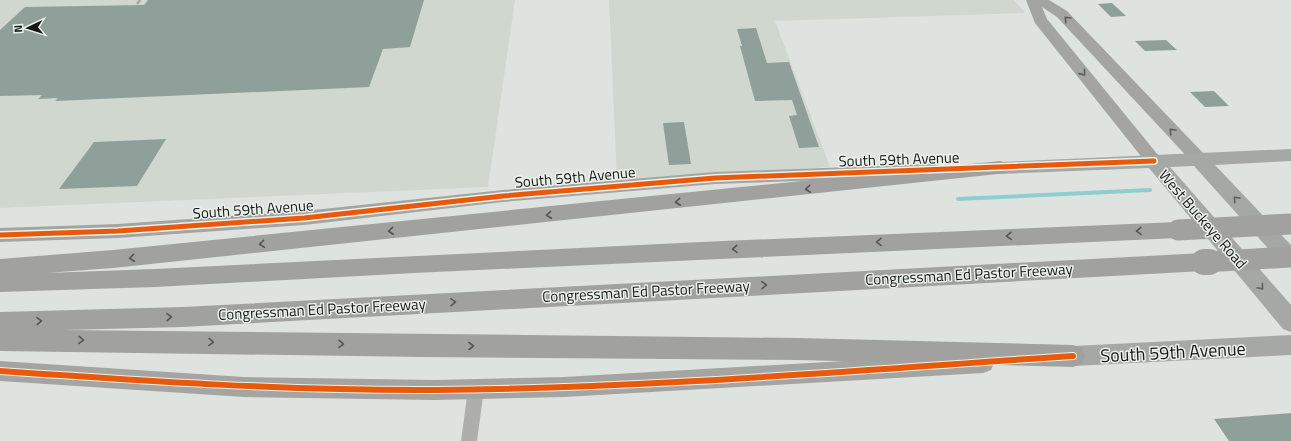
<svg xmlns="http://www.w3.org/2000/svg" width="1291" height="441" font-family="'Titillium Web',sans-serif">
	<rect width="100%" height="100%" fill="#dfe3df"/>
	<path fill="#cfd7cf" d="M0,0h515l-27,187 -488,21z
		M609,0h405l11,13 -250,8 55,146 -213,13z"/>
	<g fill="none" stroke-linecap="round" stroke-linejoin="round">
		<path stroke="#8fcdce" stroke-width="4" d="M958,199l192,-9"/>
	</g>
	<path fill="#8f9f9a" d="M148,0h276l-14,47 -27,2 -14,38 -314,14 3,-3 -20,1 4,-4 -42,1v-66l25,-23 119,-2z
		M1112,3l14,13 -15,1 -13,-13z
		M756,28l11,35 22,-1 30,85 -20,1 -10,-32 8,-1 -5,-15 -37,1 -15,-55h2l-5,-17z
		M1166,40l11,10 -32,1 -10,-10z
		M1214,91l15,15 -24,1 -15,-15z
		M684,122l7,42 -22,1 -6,-42z
		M166,139l-29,47 -78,3 35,-47z
		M1291,413v28h-62l-15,-22z"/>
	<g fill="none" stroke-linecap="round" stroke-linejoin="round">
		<path fill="#aeaead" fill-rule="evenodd" d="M476,382l6,2 2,5 -7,52h-16l7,-52 2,-5z"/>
		<path fill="#a4a4a3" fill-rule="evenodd" d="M1026,0h23l18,11 138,144 3,4 -3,4 -6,2 -6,-2 -136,-146 -15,-10 5,12 116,142 -3,4 -6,2 -6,-2 -113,-142z
			M934,164l6,2 3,4 -3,4 -6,2 -219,8 -212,18 -199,23 -186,13 -118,4v-14l118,-4 186,-13 199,-21 212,-18z
			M983,353l8,3 3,7 -3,7 -8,3 -419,24 -129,3 -191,-3 -244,-16v-20l244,16 191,3 129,-3z"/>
		<path fill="#a6a8a5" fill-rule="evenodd" d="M1291,149v12l-76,4 76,80v22l-8,-2 -89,-99 -24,1 121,138v27l-8,-3 -134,-161 -149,6 -7,-1 -3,-5 3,-5 7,-1z
			M1291,335v20l-218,11 -9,-3 -3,-7 3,-7 9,-3z"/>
		<path fill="#a1a2a0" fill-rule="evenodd" d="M1000,161l7,2 3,5 -3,5 -894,95 -67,5 109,-4 546,-27 477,-20 8,2 3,6 -3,6 -8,2 -764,35 -259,14 -155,5v-33l113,-9z
			M1204,253l8,3 4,6 -4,6 -8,3 -1021,56 -119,3 734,8 275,7 9,3 4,8 -4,8 -9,3 -275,-7 -377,-3 -421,-6v-39l183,-5z"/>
		<path stroke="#a7a8a7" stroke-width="2.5" stroke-dasharray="5.5 5.5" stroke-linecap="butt" d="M137,4l3,-4"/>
		<path stroke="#a1a2a0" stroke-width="21" d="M1178,230l113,-6
			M1204,262l87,-5"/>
		<path stroke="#a1a2a0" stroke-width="26" d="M1204,262h5"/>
		<g stroke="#ebf1eb" stroke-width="8">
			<path id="cycleway-far1" d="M0,235l118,-4 186,-13 199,-22 212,-18 439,-17"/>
		</g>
		<g stroke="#ebf1eb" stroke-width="8">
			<path id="cycleway" d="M0,371c145,10 291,20 437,19 212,-2 424,-20 636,-34"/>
		</g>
		<use href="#cycleway-far1" stroke="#e8590c" stroke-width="5"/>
		<use href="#cycleway" stroke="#e8590c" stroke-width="6"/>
	</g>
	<defs><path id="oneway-chevron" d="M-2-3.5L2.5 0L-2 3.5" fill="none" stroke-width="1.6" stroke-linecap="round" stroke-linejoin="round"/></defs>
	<g stroke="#5d5e5c">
		<use href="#oneway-chevron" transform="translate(1067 19) rotate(-134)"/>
		<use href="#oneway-chevron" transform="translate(1083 73) rotate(51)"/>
		<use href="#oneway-chevron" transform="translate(1172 131) rotate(-133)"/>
	</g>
	<g stroke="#555654">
		<use href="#oneway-chevron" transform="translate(808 189) rotate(174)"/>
		<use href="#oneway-chevron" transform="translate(678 202) rotate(174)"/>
		<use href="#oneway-chevron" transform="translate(549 215) rotate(174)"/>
		<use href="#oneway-chevron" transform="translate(391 231) rotate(174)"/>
		<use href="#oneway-chevron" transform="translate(1139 231) rotate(178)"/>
		<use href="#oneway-chevron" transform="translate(1009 236) rotate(178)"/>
		<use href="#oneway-chevron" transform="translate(879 242) rotate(178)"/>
		<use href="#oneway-chevron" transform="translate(262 244) rotate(174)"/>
		<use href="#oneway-chevron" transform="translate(735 249) rotate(177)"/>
		<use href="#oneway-chevron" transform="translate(132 258) rotate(174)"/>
		<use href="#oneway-chevron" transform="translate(764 285) rotate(-3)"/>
		<use href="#oneway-chevron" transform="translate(453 302) rotate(-3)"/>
		<use href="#oneway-chevron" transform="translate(169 317) rotate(-2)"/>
		<use href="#oneway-chevron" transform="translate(39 321) rotate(-2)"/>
		<use href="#oneway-chevron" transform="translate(81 340) rotate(1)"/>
		<use href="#oneway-chevron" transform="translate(211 342) rotate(1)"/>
		<use href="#oneway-chevron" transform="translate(341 344) rotate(1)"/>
		<use href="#oneway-chevron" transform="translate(471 346)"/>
	</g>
	<g stroke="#5e605e">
		<use href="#oneway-chevron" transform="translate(1236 199) rotate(-133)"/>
		<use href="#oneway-chevron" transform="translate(1261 287) rotate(49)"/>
	</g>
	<g text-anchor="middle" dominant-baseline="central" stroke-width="3" stroke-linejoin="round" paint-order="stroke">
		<g font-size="15" fill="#161816" stroke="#ebf1eb">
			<text transform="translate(899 159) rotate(-2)">South 59th Avenue</text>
			<text transform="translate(575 177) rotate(-5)">South 59th Avenue</text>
			<text transform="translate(253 209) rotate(-4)">South 59th Avenue</text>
			<text transform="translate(1203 219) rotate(49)">West Buckeye Road</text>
			<text transform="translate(969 274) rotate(-3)">Congressman Ed Pastor Freeway</text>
			<text transform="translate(646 291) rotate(-3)">Congressman Ed Pastor Freeway</text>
			<text transform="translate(322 309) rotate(-3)">Congressman Ed Pastor Freeway</text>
		</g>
		<g font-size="18" fill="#161816" stroke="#ebf1eb">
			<text transform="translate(1173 352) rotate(-3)">South 59th Avenue</text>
		</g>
	</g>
	<g transform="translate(28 28) rotate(266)" stroke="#ebf1eb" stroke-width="3" paint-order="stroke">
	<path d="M0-3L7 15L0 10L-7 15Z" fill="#161816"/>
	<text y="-6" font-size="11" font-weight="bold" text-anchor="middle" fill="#161816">N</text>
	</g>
</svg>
